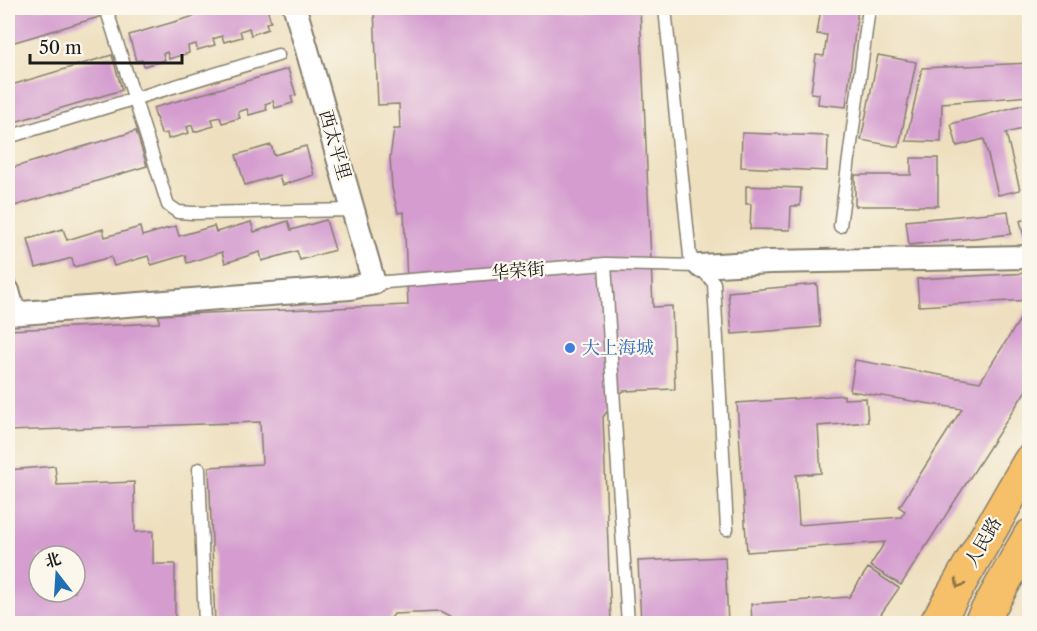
<svg xmlns="http://www.w3.org/2000/svg" width="1037" height="631" font-family="'Libre Caslon Text','Noto Serif SC',serif">
	<rect width="100%" height="100%" fill="#fbf7ec"/>
	<filter id="ink" filterUnits="userSpaceOnUse"><feTurbulence type="fractalNoise" baseFrequency=".0167" numOctaves="2"/><feDisplacementMap in="SourceGraphic" scale="12" xChannelSelector="R" yChannelSelector="G"/><feConvolveMatrix kernelMatrix="1 2 1 2 8 2 1 2 1" color-interpolation-filters="sRGB"/></filter>
	<filter id="wash" filterUnits="userSpaceOnUse"><feTurbulence type="fractalNoise" baseFrequency=".008" numOctaves="4" result="noise"/><feDisplacementMap in="SourceGraphic" scale="24" xChannelSelector="R" yChannelSelector="G"/><feGaussianBlur stdDeviation="1.35" result="paint"/><feColorMatrix in="noise" values="0 0 0 0 0 0 0 0 0 0 0 0 0 0 0 0 0 1.4 0 .05"/><feComposite in="paint" operator="in"/></filter>
	<g filter="url(#wash)">
		<rect width="100%" height="100%" fill="#eee0bf"/>
		<g id="blocks">
			<path fill="#d49ccf" fill-rule="evenodd" d="M8,8h88l3,9 -91,27z
				M222,8h45l4,14 -5,1 2,6 -17,6 -2,-7 -9,3 2,6 -18,5 -2,-6 -9,3 2,6 -18,5 -1,-6 -8,2 1,7 -20,6 -2,-7 -4,2 2,6 -21,6 -2,-6 -6,1 -7,-26z
				M374,8h266l13,299 19,-1 3,83 -52,2 -20,26 8,205 -148,2 -23,-12 -46,2 -7,10h-172l-6,-157 53,-3 -2,-42 -252,9v-101l151,-7v-8l249,-10 -4,-93 -6,1 -6,-25 -2,-30 4,-29h6l-1,-25 -21,1z
				M821,8h37l-12,99 -28,-3 1,-10 -8,-1 5,-38 8,1 3,-21 -10,-1z
				M112,55l10,35 -114,34v-38z
				M878,55l38,7 -17,85 -38,-7z
				M1030,63v33l-88,7 -1,39 -35,-1 16,-73z
				M288,69l8,26 -5,1 2,7 -18,5 -2,-7 -8,3 2,6 -18,5 -2,-6 -9,3 2,6 -18,5 -2,-6 -8,2 2,7 -20,6 -2,-7 -5,2 2,6 -21,6 -1,-6 -6,1 -8,-26z
				M1030,103v24l-24,6 14,57 -22,5 -14,-56 -27,7 -6,-22z
				M136,131l11,35 -139,42v-39z
				M742,133l86,3 -1,35 -86,-4z
				M271,145l3,10 32,-9 8,29 -32,10 -3,-10 -34,10 -9,-30z
				M911,158h27v48h-83v-31h56z
				M746,186l55,2 -1,18h-9l-1,24 -40,-1 1,-25h-5z
				M1008,211l3,23 -102,11 -3,-24z
				M1030,218v29h-3l-7,-26z
				M326,220l9,30 -35,10 -3,-9 -35,10 -2,-9 -35,11 -3,-11 -35,11 -2,-8 -34,10 -3,-9 -34,10 -3,-9 -37,10 -2,-9 -36,10 -8,-29 35,-10 4,11 36,-11 2,8 35,-10 2,9 34,-10 3,10 35,-10 2,6 35,-10 3,10 34,-11 3,9z
				M1030,273v27l-111,6 -2,-27z
				M817,284l3,43 -88,7 -4,-42z
				M1026,310l4,3v71l-129,201 -31,-19 15,-24 -138,10 -10,-149 107,-8v4l22,-1 2,24 -50,4 3,47 -25,2 3,50 102,-8 4,-6 -6,-4 63,-98 -112,-18 5,-31 125,22z
				M55,466l2,19 77,-3 1,50 18,-1v33h22v60h-167v-154zM39,556h36v36h-36z
				M725,557l3,67h-87l-3,-63z
				M868,568l31,20 -25,36h-122l-1,-20 98,-7z"/>
		</g>
	</g>
	<g filter="url(#ink)">
		<use href="#blocks" fill-opacity="0" stroke="#857e6e" stroke-width="1.5"/>
		<g fill="none" stroke-linecap="round" stroke-linejoin="round">
			<g stroke="#857e6e" stroke-width="15">
				<path id="lane" d="M106,8l62,197 10,7 15,1 161,-3
					M665,8l25,248 24,27 13,246
					M8,137l270,-82
					M840,226l29,-218
					M605,264l23,360
					M374,283l231,-19 95,2
					M199,469l6,155"/>
			</g>
			<g stroke="#857e6e" stroke-width="26">
				<path id="street" d="M700,266l70,-4 260,-5
					M8,291l6,22
					M8,314l342,-26 24,-5 -79,-275"/>
			</g>
			<g stroke="#857e6e" stroke-width="36">
				<path id="primary" d="M936,624l94,-163
					M980,624l50,-88"/>
			</g>
			<use href="#lane" stroke="#fff" stroke-width="12"/>
			<use href="#street" stroke="#fff" stroke-width="22"/>
			<use href="#primary" stroke="#f6c06b" stroke-width="33"/>
		</g>
		<defs><path id="oneway-chevron" d="M-2-3.5L2.5 0L-2 3.5" fill="none" stroke-width="1.6" stroke-linecap="round" stroke-linejoin="round" transform="scale(1.5)"/></defs>
		<use stroke="#896e44" href="#oneway-chevron" transform="translate(959 584) rotate(120)"/>
	</g>
	<circle fill="#3f7fe0" stroke="#fbf7ec" stroke-width="2" cx="570" cy="348" r="6"/>
	<g text-anchor="middle" dominant-baseline="central" stroke-width="4.5" stroke-linejoin="round" paint-order="stroke">
		<g font-size="18" fill="#1c1c1c" stroke="#fbf7ec">
			<text transform="translate(335 145) rotate(74)">西太平里</text>
			<text transform="translate(518 271) rotate(-5)">华荣街</text>
			<text transform="translate(983 542) rotate(-60)">人民路</text>
		</g>
		<g font-size="18" fill="#366cbe" stroke="#fbf7ec" text-anchor="start">
			<text x="582" y="348">大上海城</text>
		</g>
	</g>
	<rect width="1037" height="631" fill="none" stroke="#fbf7ec" stroke-width="30"/>
	<g transform="translate(57 574) rotate(343)"><circle r="28" fill="#fbf7ec" stroke="#a29f99" stroke-width="1.5"/>
	<path d="M0-4.5L10 22L0 15L-10 22Z" fill="#1f6fb2"/>
	<text y="-9" font-size="16" font-weight="bold" text-anchor="middle" fill="#1c1c1c">北</text>
	</g>
	<path d="M30 54v9h152v-9" fill="none" stroke="#1c1c1c" stroke-width="3"/>
	<text x="39" y="54" font-size="18" fill="#1c1c1c" stroke="#fbf7ec" stroke-width="4.5" paint-order="stroke">50 m</text>
</svg>
